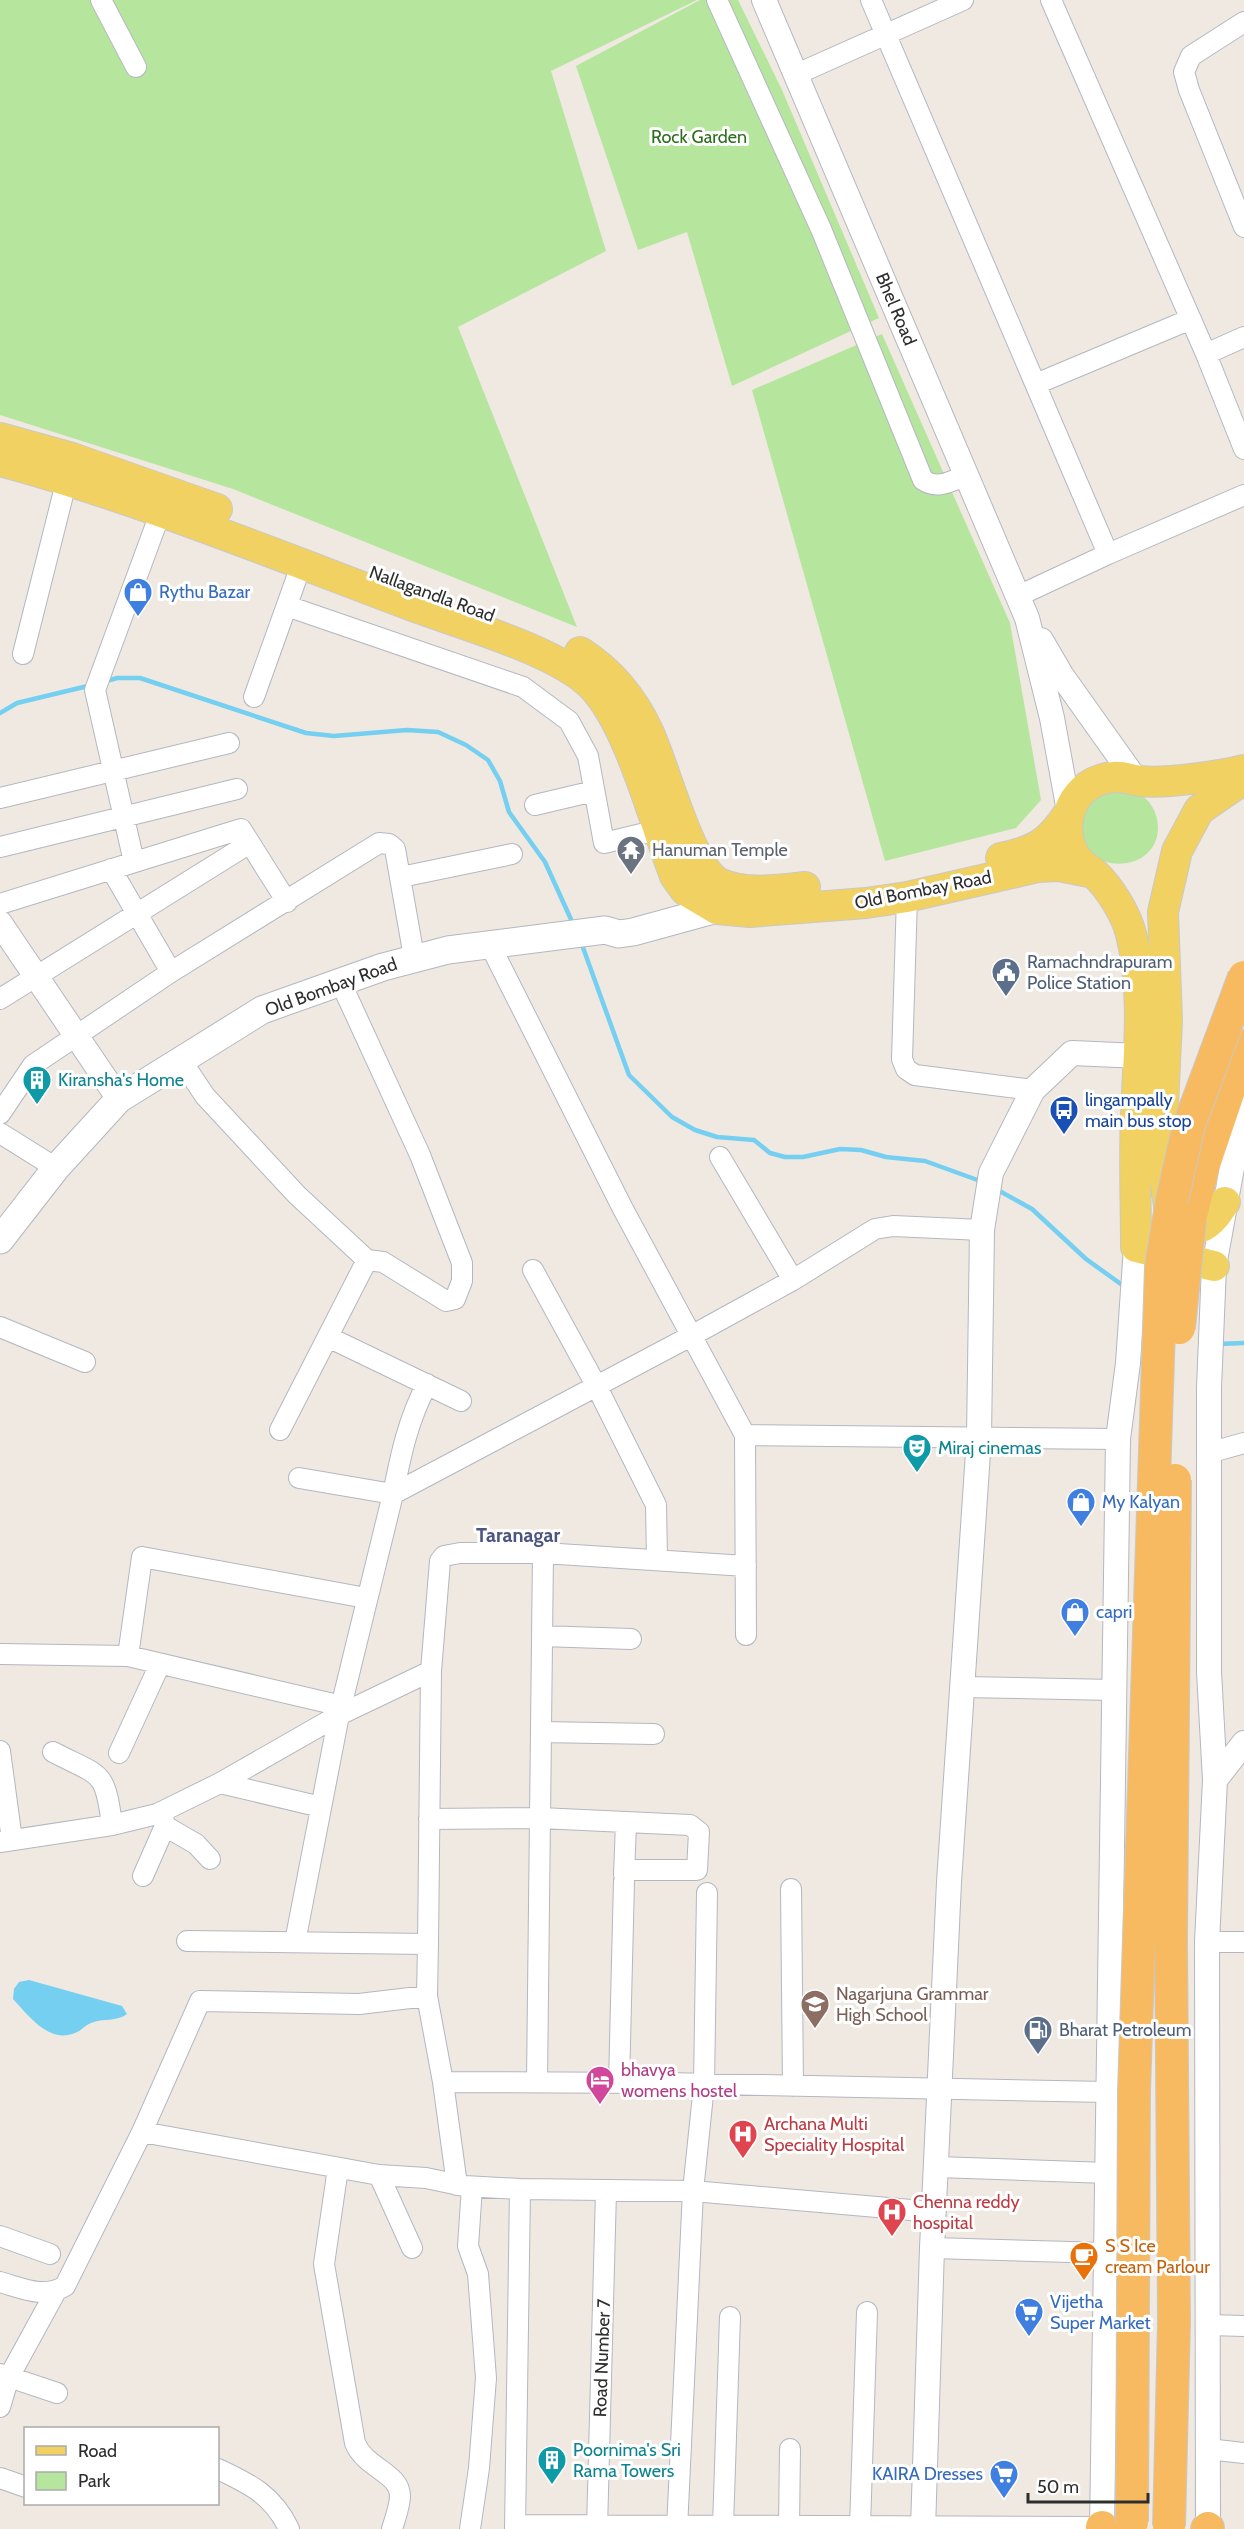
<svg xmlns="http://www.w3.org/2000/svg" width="1244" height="2529" font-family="Cabin,sans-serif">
	<rect width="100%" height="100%" fill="#efe9e1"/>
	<path fill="#b6e59e" d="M0,0h697l-146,71 55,180 -148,76 119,300 -344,-138 -233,-74z
		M700,0h38l44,90 97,228 -147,68 -45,-154 -49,18 -62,-184z
		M882,334l128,289 31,177 -25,28 -131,33 -133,-471z
		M1136,791c14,9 22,20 22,38 -2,47 -78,46 -76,-1 0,-5 -1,-13 2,-18 4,-6 10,-12 15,-18z"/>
	<path fill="#75cff0" d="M29,1980l93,26 5,8c-10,8 -24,4 -36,9 -6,2 -10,8 -16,10 -26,11 -47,-18 -62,-34l1,-10 5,-7z"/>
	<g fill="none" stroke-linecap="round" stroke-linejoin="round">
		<path stroke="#75cff0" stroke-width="4.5" d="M103,682l14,-4h23l166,55 28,3 73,-6 31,2 28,13 22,15 12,21 9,31 36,50 29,64
			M0,713l17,-10 75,-18
			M581,942l48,133 43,42 23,13 22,7 37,3 16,13 15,4h18l37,-8 21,1 25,7 39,4 58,21
			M996,1189l36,20 54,50 39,28
			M1217,1344l27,-1"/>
		<g stroke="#b4b7c1" stroke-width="22">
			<path id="minor" d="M101,0l35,67
				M717,0l104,229 102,251c15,10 28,1 44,-5
				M871,0l237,554 136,-59
				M1051,0l155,354 38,95
				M1244,22l-53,34 -7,16 5,18 55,137
				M797,74l166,-74
				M1206,354l38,-17
				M1036,384l155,-65
				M1018,596l90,-42
				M287,606l236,81 46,34 19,35 16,87 54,-13
				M23,654l44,-175
				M254,697l48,-134
				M0,798l229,-55
				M535,805l59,-14
				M0,847l237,-58
				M134,862l-39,-172 66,-179
				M111,869l60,103
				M401,877l111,-23
				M907,897l-5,162 4,10 9,6 118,15
				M0,904l241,-75 46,73
				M490,945l133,264 122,226
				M0,999l250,-156
				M181,1060l24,36 92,99 70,65
				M0,1114l33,-49 138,-93 208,-129 10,1 6,5 19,108
				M0,1133l56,35
				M720,1157l73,123
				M533,1270l64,117 59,118 1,54
				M0,1327l85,35
				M328,1337l133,64
				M280,1430l87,-170 16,2 63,39 9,-2 7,-18v-18l-42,-108 -80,-174
				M1208,1453l36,-10
				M299,1478l94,16c8,-40 15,-74 34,-110
				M746,1635l-1,-200 373,4
				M542,1636l89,3
				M0,1654l128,2
				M962,1687l152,3
				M342,1706l-214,-50 14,-99 224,41
				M541,1732l113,2
				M0,1751l12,89
				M53,1752c48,25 52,17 59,73
				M119,1753l41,-89
				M220,1783l101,24
				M429,1819l111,-1 150,7 9,7 -2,38h-73
				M165,1826l31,18 14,15
				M0,1842l112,-17 45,-11 63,-31 119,-68 92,-44
				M624,1875l2,-52
				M143,1876l22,-50 -3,-14
				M791,1889l2,197
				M187,1941l241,3 3,-273 9,-110 4,-5 16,-3h83l203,13
				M295,1942l44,-227 54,-221 298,-158 102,-56 82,-51 18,-3 89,4
				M1207,1942h37
				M428,1944l-1,52 16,86 14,103
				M443,2082l221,1 444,9
				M537,2082l6,-529
				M619,2083l5,-202
				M142,2132l237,43 47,3 38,8 56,3 173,2 241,21
				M937,2167l170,6
				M338,2168l-14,96 31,179c10,25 45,30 45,53 0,10 -5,23 -8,33
				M379,2175l33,73
				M0,2236l50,18
				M932,2248l174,5
				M0,2282c22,6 44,17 65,4l77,-154 58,-131 159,3 68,-8
				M1209,2325l35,1
				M0,2374l57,19
				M0,2407l9,-30 46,-84
				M1208,2449l36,4
				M218,2469c32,15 55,26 71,60
				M0,2478l26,9
				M515,2525l587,2
				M723,2526l7,-209
				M789,2526l1,-77
				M860,2527l7,-215
				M470,2529l9,-61 7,-90 -8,-104 -10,-28 4,-59
				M515,2529l5,-340
				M597,2529l9,-338
				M677,2529l16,-338 11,-106 3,-192"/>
		</g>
		<g stroke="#b4b7c1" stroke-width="26">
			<path id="tertiary" d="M764,0l263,618 25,100 17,93
				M1041,640l21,36 74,104
				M0,923l119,176
				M1215,1780l29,-37
				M923,2529l9,-281 17,-366 30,-444 3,-208 9,-57 42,-83 39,-37 68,3 17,4
				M1102,2529l16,-1090 10,-76 8,-116
				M1208,2529l-1,-587 8,-162 -6,-108v-284l5,-122 30,-164"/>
		</g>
		<g stroke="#b4b7c1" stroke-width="29">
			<path id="secondary" d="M0,1240l56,-72 63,-69 143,-89 121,-43 65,-17 157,-20 14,4 14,-2 84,-23"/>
		</g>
		<g stroke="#c9c9c9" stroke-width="32">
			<path id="primary" d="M0,438l72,20 145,51
				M0,461c140,38 274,93 410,144 48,18 148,46 182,81 37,37 63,139 83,190l10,14 32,19 33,3 116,-9 41,-6 131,-30 21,-1 35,7
				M580,652c30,19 53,47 68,79 16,33 42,137 71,152 26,12 59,7 86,4
				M1001,858c34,-7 48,-15 67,-44
				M1225,1202c-12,18 -21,32 -45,25l-10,-14 -9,-64 6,-129 -4,-108 14,-61 22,-41 45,-31
				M1214,1266l-78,-19c0,-44 -2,-88 0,-132 2,-60 10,-121 -5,-181 -5,-20 -21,-46 -37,-61 -3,-3 -8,-5 -11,-8 -21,-19 -21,-54 -1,-74 8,-8 20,-13 32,-14 10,-1 17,3 26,4 23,3 81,-5 104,-11"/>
		</g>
		<g stroke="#c9c9c9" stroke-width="34">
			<path id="trunk" d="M1190,1219l14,-55 40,-118
				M1102,2527l1,2
				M1207,2529l1,-1"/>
		</g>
		<use href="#minor" stroke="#fff" stroke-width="20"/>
		<use href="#tertiary" stroke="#fff" stroke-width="24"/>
		<use href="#secondary" stroke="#fff" stroke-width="27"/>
		<use href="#primary" stroke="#f2d163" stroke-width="30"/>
		<use href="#trunk" stroke="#f8ba60" stroke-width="32"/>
		<g stroke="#c9c9c9" stroke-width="34" stroke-linecap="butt">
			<path id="trunk-bridge" d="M1179,1328l11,-109
				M1132,2522l2,-431 27,-824 11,-67 17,-75 55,-148
				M1169,2526l5,-204 -3,-383 4,-459"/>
		</g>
		<use href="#trunk-bridge" stroke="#f8ba60" stroke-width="32"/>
	</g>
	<defs>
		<g id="shop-pin" transform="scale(1.5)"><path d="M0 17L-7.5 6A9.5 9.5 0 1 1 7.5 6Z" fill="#3f7fe0" stroke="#fff"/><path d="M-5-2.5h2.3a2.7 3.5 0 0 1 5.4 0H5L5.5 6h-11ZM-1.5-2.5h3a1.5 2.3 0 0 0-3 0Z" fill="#fff"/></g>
		<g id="temple-pin" transform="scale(1.5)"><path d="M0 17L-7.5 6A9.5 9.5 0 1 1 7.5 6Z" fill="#6b7280" stroke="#fff"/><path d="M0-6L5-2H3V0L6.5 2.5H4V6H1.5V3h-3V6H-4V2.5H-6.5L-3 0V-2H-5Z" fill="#fff"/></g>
		<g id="civic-pin" transform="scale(1.5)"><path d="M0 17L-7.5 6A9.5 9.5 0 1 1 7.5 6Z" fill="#5c6f8a" stroke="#fff"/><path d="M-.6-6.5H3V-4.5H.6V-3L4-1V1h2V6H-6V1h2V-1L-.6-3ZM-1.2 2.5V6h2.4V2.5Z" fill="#fff"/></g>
		<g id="building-pin" transform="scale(1.5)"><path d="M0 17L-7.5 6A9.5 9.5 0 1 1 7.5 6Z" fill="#0f9aa8" stroke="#fff"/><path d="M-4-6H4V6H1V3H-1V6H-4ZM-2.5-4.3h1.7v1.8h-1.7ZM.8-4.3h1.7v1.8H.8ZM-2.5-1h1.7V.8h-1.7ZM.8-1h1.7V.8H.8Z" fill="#fff"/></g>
		<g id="bus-pin" transform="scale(1.5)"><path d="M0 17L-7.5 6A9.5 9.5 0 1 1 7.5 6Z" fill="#1a4fb4" stroke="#fff"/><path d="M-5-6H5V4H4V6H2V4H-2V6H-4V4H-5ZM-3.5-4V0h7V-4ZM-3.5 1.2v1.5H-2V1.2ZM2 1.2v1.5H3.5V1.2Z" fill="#fff"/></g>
		<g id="theatre-pin" transform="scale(1.5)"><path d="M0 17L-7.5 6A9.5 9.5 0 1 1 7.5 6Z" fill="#0f9aa8" stroke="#fff"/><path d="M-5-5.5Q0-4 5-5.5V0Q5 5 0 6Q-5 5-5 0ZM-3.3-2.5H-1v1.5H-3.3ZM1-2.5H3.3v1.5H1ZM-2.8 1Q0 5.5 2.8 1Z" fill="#fff"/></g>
		<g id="school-pin" transform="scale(1.5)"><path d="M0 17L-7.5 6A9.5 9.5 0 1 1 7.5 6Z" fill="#8d6e63" stroke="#fff"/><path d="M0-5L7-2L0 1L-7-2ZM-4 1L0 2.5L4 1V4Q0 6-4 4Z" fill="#fff"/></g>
		<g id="fuel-pin" transform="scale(1.5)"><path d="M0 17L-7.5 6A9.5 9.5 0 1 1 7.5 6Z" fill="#5c6f8a" stroke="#fff"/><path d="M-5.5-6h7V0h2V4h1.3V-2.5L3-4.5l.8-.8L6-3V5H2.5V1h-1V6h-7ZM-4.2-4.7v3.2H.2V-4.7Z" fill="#fff"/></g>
		<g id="hotel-pin" transform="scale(1.5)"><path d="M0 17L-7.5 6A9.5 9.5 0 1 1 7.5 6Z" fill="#d1479c" stroke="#fff"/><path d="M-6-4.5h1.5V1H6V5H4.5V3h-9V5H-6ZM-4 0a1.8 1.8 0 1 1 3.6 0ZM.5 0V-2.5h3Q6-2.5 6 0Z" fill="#fff"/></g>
		<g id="hospital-pin" transform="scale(1.5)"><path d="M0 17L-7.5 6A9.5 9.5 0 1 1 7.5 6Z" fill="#e0444e" stroke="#fff"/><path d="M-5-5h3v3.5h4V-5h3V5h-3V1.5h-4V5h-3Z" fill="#fff"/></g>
		<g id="cafe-pin" transform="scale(1.5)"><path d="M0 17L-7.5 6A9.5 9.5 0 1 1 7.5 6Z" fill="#e8710a" stroke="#fff"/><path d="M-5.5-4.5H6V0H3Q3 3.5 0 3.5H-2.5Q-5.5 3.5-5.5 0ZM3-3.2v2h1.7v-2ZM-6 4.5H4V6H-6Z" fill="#fff"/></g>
		<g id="supermarket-pin" transform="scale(1.5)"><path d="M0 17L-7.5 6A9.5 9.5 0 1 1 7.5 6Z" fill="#3f7fe0" stroke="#fff"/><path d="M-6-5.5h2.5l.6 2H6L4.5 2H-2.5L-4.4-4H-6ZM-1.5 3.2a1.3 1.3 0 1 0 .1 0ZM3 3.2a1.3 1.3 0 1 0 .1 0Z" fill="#fff"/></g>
	</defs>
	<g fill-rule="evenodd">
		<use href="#shop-pin" x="138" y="592"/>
		<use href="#temple-pin" x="631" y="850"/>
		<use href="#civic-pin" x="1006" y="972"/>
		<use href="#building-pin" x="37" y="1080"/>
		<use href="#bus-pin" x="1064" y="1110"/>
		<use href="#theatre-pin" x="917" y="1448"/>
		<use href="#shop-pin" x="1081" y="1502"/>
		<use href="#shop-pin" x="1075" y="1612"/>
		<use href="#school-pin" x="815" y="2004"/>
		<use href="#fuel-pin" x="1038" y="2030"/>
		<use href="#hotel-pin" x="600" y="2080"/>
		<use href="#hospital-pin" x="743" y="2134"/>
		<use href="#hospital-pin" x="892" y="2212"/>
		<use href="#cafe-pin" x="1084" y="2256"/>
		<use href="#supermarket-pin" x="1029" y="2312"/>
		<use href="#building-pin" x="552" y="2460"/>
		<use href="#supermarket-pin" x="1004" y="2474"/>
	</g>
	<g text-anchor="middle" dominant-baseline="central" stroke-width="6" stroke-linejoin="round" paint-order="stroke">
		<g font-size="18" fill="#2c6e1b" stroke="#fff">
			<text x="699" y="137">Rock Garden</text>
		</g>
		<g font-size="18" fill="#2e2e2e" stroke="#fff">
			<text transform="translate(896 309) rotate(67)">Bhel Road</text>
			<text transform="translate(432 594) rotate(20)">Nallagandla Road</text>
			<text transform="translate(923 890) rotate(-11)">Old Bombay Road</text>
			<text transform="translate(331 987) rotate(-20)">Old Bombay Road</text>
			<text transform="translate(602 2358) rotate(-88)">Road Number 7</text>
		</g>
		<g font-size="18" fill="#366cbe" stroke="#fff" text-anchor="start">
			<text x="159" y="592">Rythu Bazar</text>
			<text x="1102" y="1502">My Kalyan</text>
			<text x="1096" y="1612">capri</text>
			<text x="1050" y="2302">Vijetha<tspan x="1050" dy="21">Super Market</tspan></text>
			<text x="983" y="2474" text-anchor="end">KAIRA Dresses</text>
		</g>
		<g font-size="18" fill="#5b616d" stroke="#fff" text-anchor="start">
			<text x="652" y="850">Hanuman Temple</text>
		</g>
		<g font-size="18" fill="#4e5e75" stroke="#fff" text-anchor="start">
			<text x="1027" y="962">Ramachndrapuram<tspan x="1027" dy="21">Police Station</tspan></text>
			<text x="1059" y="2030">Bharat Petroleum</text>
		</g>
		<g font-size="18" fill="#0d838f" stroke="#fff" text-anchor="start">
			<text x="58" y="1080">Kiransha's Home</text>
			<text x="938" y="1448">Miraj cinemas</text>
			<text x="573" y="2450">Poornima's Sri<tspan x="573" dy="21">Rama Towers</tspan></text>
		</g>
		<g font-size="18" fill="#164399" stroke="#fff" text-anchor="start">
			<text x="1085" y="1100">lingampally<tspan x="1085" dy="21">main bus stop</tspan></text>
		</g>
		<g font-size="18" fill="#785e54" stroke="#fff" text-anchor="start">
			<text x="836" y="1994">Nagarjuna Grammar<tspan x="836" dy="21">High School</tspan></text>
		</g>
		<g font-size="18" fill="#b23c85" stroke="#fff" text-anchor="start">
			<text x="621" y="2070">bhavya<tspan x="621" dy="21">womens hostel</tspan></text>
		</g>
		<g font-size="18" fill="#be3a42" stroke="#fff" text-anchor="start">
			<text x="764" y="2124">Archana Multi<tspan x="764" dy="21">Speciality Hospital</tspan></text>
			<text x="913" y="2202">Chenna reddy<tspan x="913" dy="21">hospital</tspan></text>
		</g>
		<g font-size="18" fill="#c56008" stroke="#fff" text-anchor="start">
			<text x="1105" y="2246">S S Ice<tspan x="1105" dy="21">cream Parlour</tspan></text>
		</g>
		<g font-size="20" font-weight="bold" fill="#4d5680" stroke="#fff">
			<text x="518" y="1535">Taranagar</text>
		</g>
	</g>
	<rect x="24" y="2427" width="195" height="78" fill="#ffffff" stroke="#ababab" stroke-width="1.5"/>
	<rect x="36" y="2446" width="30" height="9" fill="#f2d163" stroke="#ababab" stroke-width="1.5"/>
	<text x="78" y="2457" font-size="18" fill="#2e2e2e">Road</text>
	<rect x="36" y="2472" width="30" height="18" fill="#b6e59e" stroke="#ababab" stroke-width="1.5"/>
	<text x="78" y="2487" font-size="18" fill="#2e2e2e">Park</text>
	<path d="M1028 2493v9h120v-9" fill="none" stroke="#2e2e2e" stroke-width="3"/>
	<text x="1037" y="2493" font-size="18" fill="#2e2e2e" stroke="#ffffff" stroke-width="4.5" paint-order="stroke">50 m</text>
</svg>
